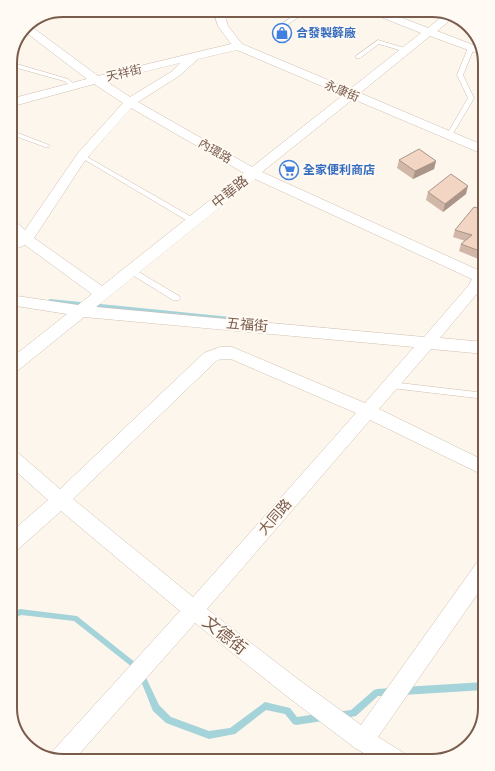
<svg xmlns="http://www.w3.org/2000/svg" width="495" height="771" font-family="Rubik,'Noto Sans TC',sans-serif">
	<rect width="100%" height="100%" fill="#fdf6ec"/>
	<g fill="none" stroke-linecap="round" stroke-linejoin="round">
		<path fill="#a5d3da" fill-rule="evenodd" d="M50,299l191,19 3,2 -3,2 -191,-19 -3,-2z
			M20,609l57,7 64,51 18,38 12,12 38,14 21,-3 35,-26 25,6 7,9 26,-4 3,1 1,3 -1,3 -3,1 -27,4 -3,-1 -8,-10 -19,-4 -31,24 -26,5 -43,-16 -13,-12 -16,-40 -63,-50 -53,-6 -11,6v-7z
			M485,682v8l-82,5 -4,-4 4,-4z
			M391,688l3,1 1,3 -1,3 -3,1h-13l-22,20 -17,3 -3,-1 -1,-3 1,-3 15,-2 23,-20 3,-1z"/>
		<g stroke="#d1beb0" stroke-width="1">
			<path id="lane" d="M302,10h7l-22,15h-4v-2z
				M378,40l30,9 1,1 -3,2 -27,-8 -19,14h-4v-2z
				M471,46l3,2 -11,27 11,23 -23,39h-4l-1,-1 22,-38 -11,-23 11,-27z
				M10,62l58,17 9,7 -5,1 -8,-6 -54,-15z
				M10,130l39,15 1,1 -1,1h-4l-35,-13z
				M82,154l113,65 1,2 -3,2h-2l-111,-66 -1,-1z
				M132,268l47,28 1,2 -1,2h-6l-44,-27 -1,-2z
				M391,382l94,11v6l-94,-11 -3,-1 -1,-2 1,-2z"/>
		</g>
		<g stroke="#d1beb0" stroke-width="1">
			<path id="street" d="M213,10h10l5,16 14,18 108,45 71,-56 -53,-21 -1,-2h15l46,18 17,-14 9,3 -17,14 44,17 1,7 -52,-19 -70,57 125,53v9l-132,-56 -91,73 216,98 2,-5 5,-1v20l-45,54 45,4v12l-54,-5 -52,60 106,52v15l-115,-56 -163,189 92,71 62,45 117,-164 7,-3v25l-107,154 26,16 3,8h-30l-22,-13 -71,-54 -89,-71 -122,138h-13l-10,-4 1,-4 129,-142 -119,-100 -45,40 -6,2v-20l38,-33 -38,-34v-17l6,2 44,38 144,-136 16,-6h12l133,56 49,-56 -330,-30 -68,55 -6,2v-15l57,-45 -57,-9v-10l68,10 14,-11 -67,-49 -15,6v-11l6,-2 -6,-6v-13l5,2 10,9 53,-77 45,-50 -29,-19 -84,23v-8l77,-20 -63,-48 4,-7 70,52 133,-32 -13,-18zM237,50l106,45 -91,72 -114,-65 41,-26 19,-17zM180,63l-9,9 -41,25 -24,-16zM131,108l113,65 -142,113 -68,-48 52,-79zM255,179l217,100 -3,6 -45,52 -328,-30zM221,359h10l125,54 -163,184 -120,-98 143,-138z"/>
		</g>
		<use href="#lane" fill="#fff" fill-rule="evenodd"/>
		<use href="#street" fill="#fff" fill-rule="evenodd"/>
	</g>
	<path fill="#d1b7a8" d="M399,160l37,1 -2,8 -21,10 -16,-11z
		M428,192l38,2 -23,18 -17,-12z
		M485,210v47l-2,4 -24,-10 2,-7 4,-3 -12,-4 2,-7z"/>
	<path fill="#aa9588" d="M436,161l-2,8 -21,10 2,-8z
		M468,186l-2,8 -23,18 2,-8z"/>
	<path fill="#f3d5c3" stroke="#aa9588" d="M419,149l17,12 -21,10 -16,-11z
		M451,174l17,12 -23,18 -17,-12z
		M474,207l11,3v43l-24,-9 11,-9 -17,-5z"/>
	<defs>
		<g id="shop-ring" transform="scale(1)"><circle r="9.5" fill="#fffaf3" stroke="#3f7fe0" stroke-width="1.5"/><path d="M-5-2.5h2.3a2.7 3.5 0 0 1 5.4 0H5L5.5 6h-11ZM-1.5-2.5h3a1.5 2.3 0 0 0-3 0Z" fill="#3f7fe0"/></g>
		<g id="supermarket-ring" transform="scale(1)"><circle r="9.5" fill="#fffaf3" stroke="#3f7fe0" stroke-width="1.5"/><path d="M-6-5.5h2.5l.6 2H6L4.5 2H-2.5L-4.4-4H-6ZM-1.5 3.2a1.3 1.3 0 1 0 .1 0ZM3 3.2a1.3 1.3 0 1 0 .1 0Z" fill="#3f7fe0"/></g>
	</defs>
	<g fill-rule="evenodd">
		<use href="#shop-ring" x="282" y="33"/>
		<use href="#supermarket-ring" x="289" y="170"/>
	</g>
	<g text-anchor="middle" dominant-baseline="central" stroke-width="4" stroke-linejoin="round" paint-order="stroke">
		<g font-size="12" font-weight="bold" fill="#366cbe" stroke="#fffaf3" text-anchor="start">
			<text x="296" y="33">合發製簳廠</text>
			<text x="303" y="170">全家便利商店</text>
		</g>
		<g font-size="12" fill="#7a5c4d" stroke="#fffaf3">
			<text transform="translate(124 73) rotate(-13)">天祥街</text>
			<text transform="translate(342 91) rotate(23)">永康街</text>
			<text transform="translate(215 151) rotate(30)">內環路</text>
		</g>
		<g font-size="14" fill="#7a5c4d" stroke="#fffaf3">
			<text transform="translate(230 192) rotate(-39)">中華路</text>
			<text transform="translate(247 325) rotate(5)">五福街</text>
			<text transform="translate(275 517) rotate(-49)">大同路</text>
		</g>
		<g font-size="17" fill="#7a5c4d" stroke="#fffaf3">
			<text transform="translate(225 635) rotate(38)">文德街</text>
		</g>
	</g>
	<path d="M0 0H495V771H0ZM63 17H432A46 46 0 0 1 478 63V708A46 46 0 0 1 432 754H63A46 46 0 0 1 17 708V63A46 46 0 0 1 63 17Z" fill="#fffaf3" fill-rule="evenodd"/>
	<path fill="none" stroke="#7a5c4d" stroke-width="2" d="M63 17H432A46 46 0 0 1 478 63V708A46 46 0 0 1 432 754H63A46 46 0 0 1 17 708V63A46 46 0 0 1 63 17Z"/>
</svg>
